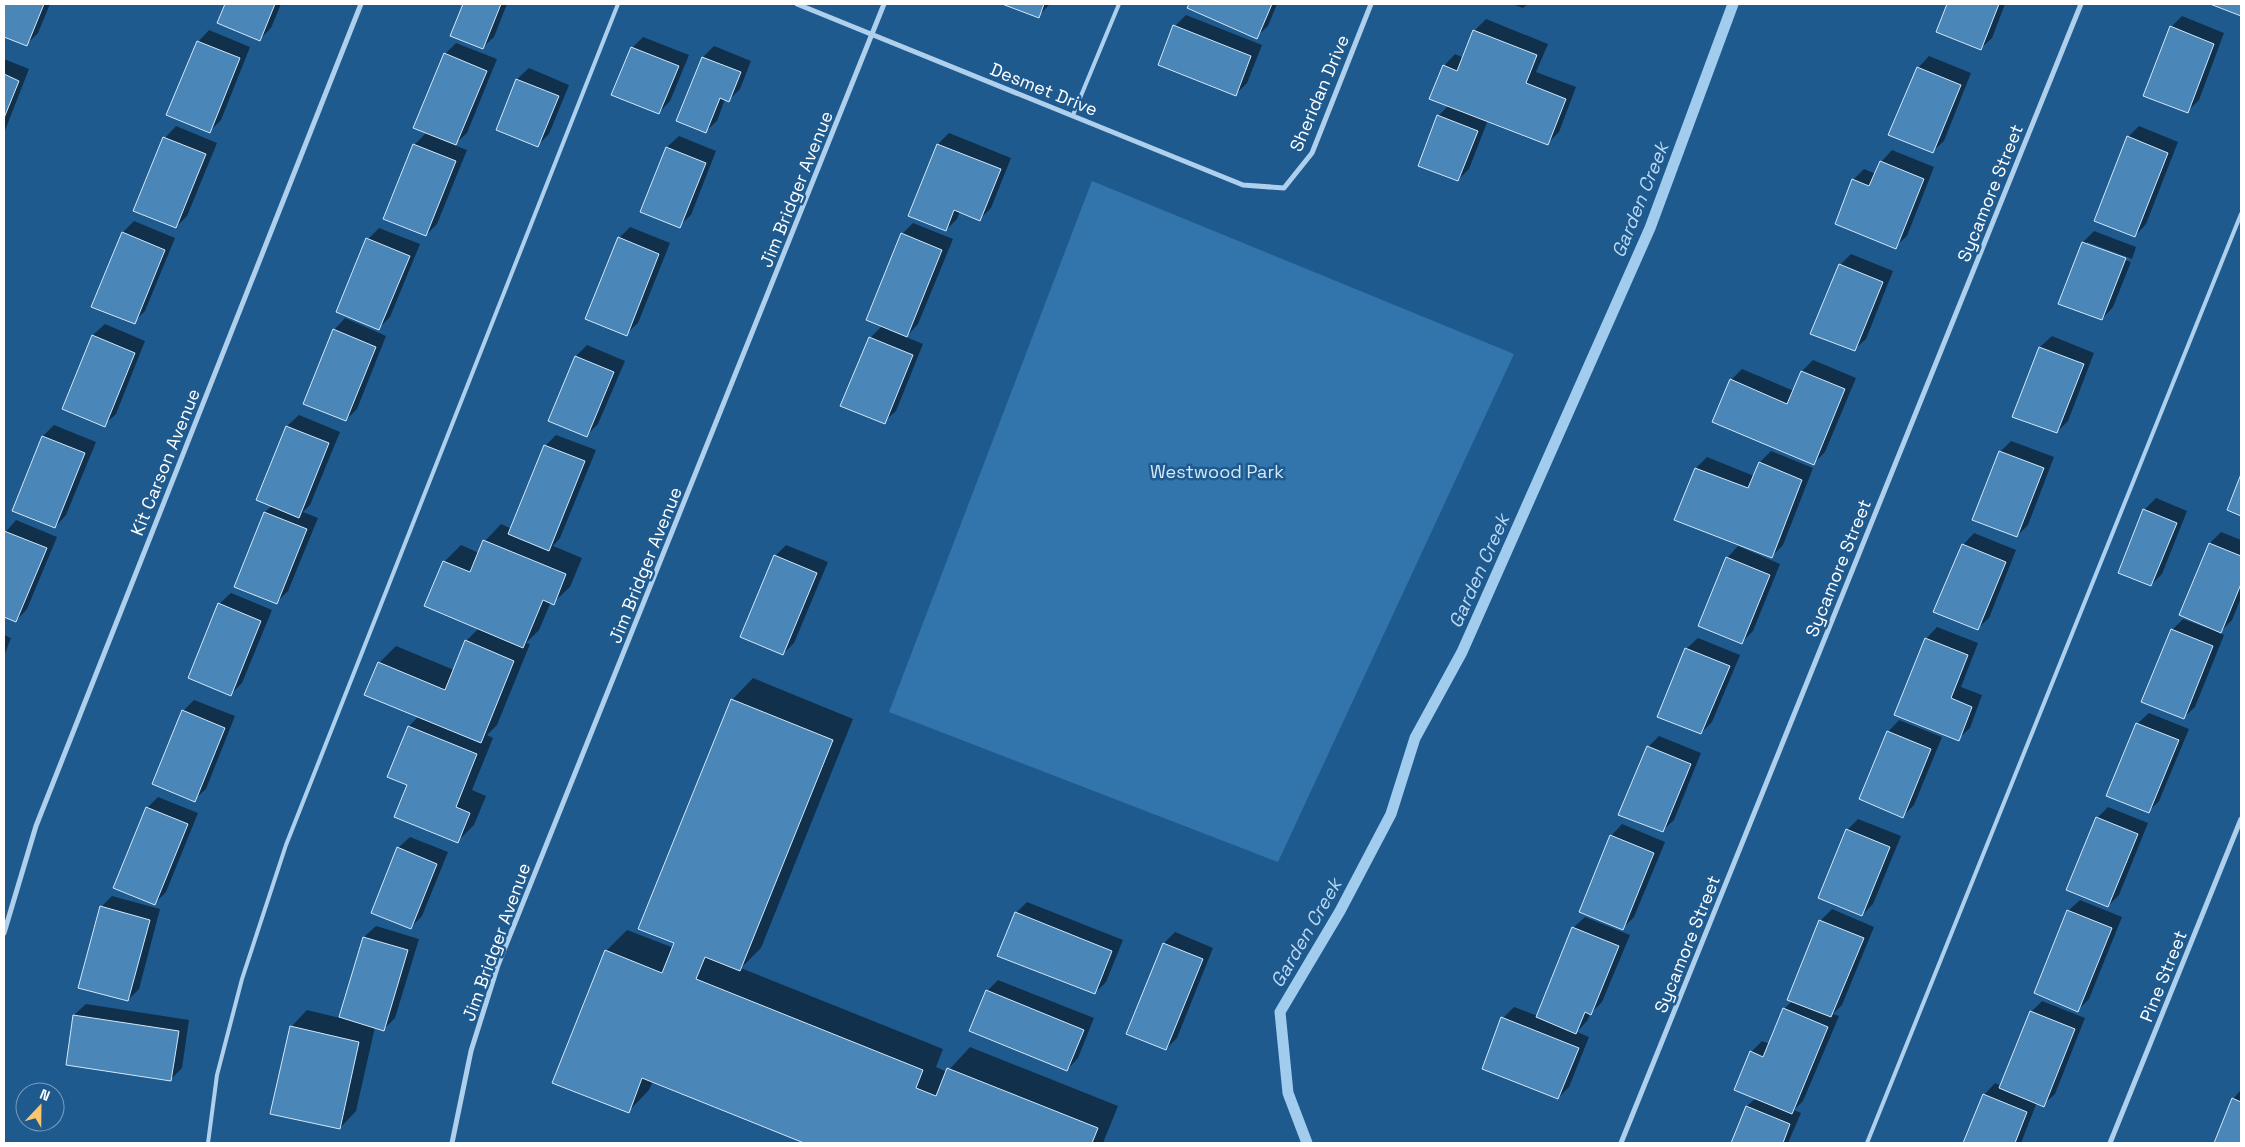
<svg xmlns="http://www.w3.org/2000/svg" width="2245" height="1147" font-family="'Space Grotesk',sans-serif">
	<rect width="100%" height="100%" fill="#1f5a8f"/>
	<path fill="#3274ac" d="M1092,181l422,173 -236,508 -389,-150z"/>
	<path fill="#0007" d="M4,4h46l-12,29 -12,12 -22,-10z
		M226,4h55l-10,24 -11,11 -41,-16z
		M464,4h43l-13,33 -12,11 -30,-13z
		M1005,4h45l-12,12z
		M1190,4h87l-9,22 -12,11 -67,-30z
		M1512,4h16l-5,4z
		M1948,4h57l-13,34 -12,11 -43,-17z
		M1186,15l76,30 -15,38 -12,12 -60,-69z
		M2182,16l42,17 -25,67 -12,12 -16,-85z
		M1486,19l62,25 -12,28 40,15 -17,45 -11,11 -60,-23 -19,49 -11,11 -20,-64 11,-11 -5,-39 11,-12 9,4 11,-28z
		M209,30l41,17 -29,73 -11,11 -12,-89z
		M643,37l46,18 -19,46 -11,12 -27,-65z
		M456,43l41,16 -30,74 -13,12 13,5 -30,74 -11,11 -12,-90 13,-13 18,-78z
		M714,46l37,15 -11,28 -11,11 -4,-1 -8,22 -12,11 -2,-75z
		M1929,56l42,17 -27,68 -12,11 -14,-84z
		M4,59l25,10 -25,64z
		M529,68l40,17 -20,49 -11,11 -41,-16 20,-50z
		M176,126l41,17 -30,73 -11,11 -41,-17 30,-72z
		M2139,126l39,16 -32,82 -11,12 -7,-99z
		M949,133l62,25 -20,50 -11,11 -20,-8 -3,8 -11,11 -8,-86z
		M679,136l37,15 -25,64 -12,11 -37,-15 25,-64z
		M1892,150l42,17 -27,69 -12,11 -42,-67 11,-11 12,5 5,-12z
		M134,221l41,17 -30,73 -11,11 -41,-16 30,-74z
		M913,223l40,16 -35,85 -12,13 17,7 -27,67 -12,11 -14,-84 12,-12 20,-92z
		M630,227l40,16 -32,80 -12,11 -7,-96z
		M379,228l41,16 -30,73 -11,11 -11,-89z
		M2094,231l42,16 -4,12 -45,-17v3l44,17 -18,45 -11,12 -19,-77z
		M1851,254l42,17 -27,68 -12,11 -14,-85z
		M345,318l41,18 -29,73 -11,11 -12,-90z
		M105,324l40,17 -29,73 -12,11 -41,-16 30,-74z
		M2052,336l42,17 -26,68 -11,11 -17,-85z
		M587,345l38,16 -27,63 -11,11 -11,-79z
		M1813,360l43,18 -31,74 -11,11 -83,-83 11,-11 52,22 8,-20z
		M299,415l41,17 -30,73 -7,7 15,6 -30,73 -11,11 -41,-16 29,-74 7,-6 -14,-6 29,-74z
		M54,425l42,17 -30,73 -11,12 -12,-91z
		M556,435l40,15 -36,88 -7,8 29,12 -12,29 -17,16 -2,-1 -12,28 -13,13 4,1 -33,81 -10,10 6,3 -21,52 14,6 -12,29 -16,16 -49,-56 -21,-9 21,-50 10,-10 -40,-53 17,-17 58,24 12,-29 13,-13 -35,-66 17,-17 18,8 6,-12 16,-17 11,5 33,-83z
		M2011,441l43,16 -26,68 -11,11 -17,-84z
		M1771,451l42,17 -30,77 -11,11 -76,-88 11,-11 47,19 6,-14z
		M2156,498l31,13 -25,63 -11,11 -7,-75z
		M16,520l41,17 -30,72 -11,12 -12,-5v-82z
		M2221,532l20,8v58l-9,22 -13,13 5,2 -29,72 -12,11 -11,-88 11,-11 24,9 3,-85z
		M1974,533l42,17 -27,68 -12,11 -14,-84z
		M786,545l42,17 -34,81 -11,11 -8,-98z
		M1738,546l42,18 -27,67 -11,11 -15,-84z
		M231,593l41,17 -30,73 -11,11 -12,-90z
		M1937,627l41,16 -17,44 21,8 -12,33 -12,11 -32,-100z
		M4,635l7,3 -7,18z
		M1698,638l42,17 -28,67 -11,11 -15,-84z
		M753,678l100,41 -92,229 -20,20 202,81 -7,18 11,5 23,-25 148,59 -15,37h-296l-154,-62 -4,9 -21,22 -22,-161 21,-21 47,18 58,-248z
		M194,700l41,16 -29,73 -12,11 -11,-89z
		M2149,713l40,16 -30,72 -11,11 -11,-88z
		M1899,720l43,17 -28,68 -11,11 -15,-84z
		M1659,736l42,17 -27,67 -12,11 -14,-84z
		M158,797l40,16 -32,79 -12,12 -7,-96z
		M2108,807l40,16 -29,72 -11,11 -11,-88z
		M1858,819l43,17 -28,68 -11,11 -15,-85z
		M1622,824l43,18 -31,75 -11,11 -12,-92z
		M410,837l38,15 -26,64 -11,11 -13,-79z
		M112,896l48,13 -21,80 -11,11 -27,-93z
		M2080,900l42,17 -33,82 -11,11 -10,-99z
		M1027,902l96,38 -17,42 -11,11 -79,-80z
		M1832,909l42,18 -32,78 -9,9 6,2 -36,85 -9,9 7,3 -13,30h-56l15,-37 9,-8 -5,-46 11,-11 8,3 14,-35 9,-9 -4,-1 32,-79z
		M1585,917l45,18 -28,67 -11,11 -4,8 -10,11 12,5 -20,50 -11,11 -55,-80 11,-11 24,9 35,-88z
		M376,926l43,13 -24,79 -11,11 -9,-2 -19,84 -16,17 -49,-101 16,-17 33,8 24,-81z
		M1175,932l38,16 -36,90 -11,11 -2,-106z
		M998,980l96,38 -16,40 -11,12 -80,-79z
		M2042,1001l43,17 -30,76 -12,11 -6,-3 -16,41h-56l19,-48 11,-12 6,3 30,-74z
		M86,1004l103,16 -7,48 -11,11 -97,-64z
		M2241,1090v53h-26l18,-44z"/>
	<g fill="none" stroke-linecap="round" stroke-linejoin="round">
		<path stroke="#a1ccee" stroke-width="11" d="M1307,1143l-19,-50 -8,-81 60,-101 51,-97 24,-76 47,-86 188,-424 83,-224"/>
	</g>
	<path fill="#4b86b8" stroke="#d3e8f9" d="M4,4h40l-17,42 -23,-9z
		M225,4h50l-15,37 -43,-18z
		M463,4h38l-18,45 -33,-13z
		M1002,4h42l-5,14z
		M1189,4h83l-15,35 -70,-31z
		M1947,4h52l-18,46 -45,-18z
		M2210,4h31v12z
		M1173,25l78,31 -15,40 -78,-31z
		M2170,26l44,18 -26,69 -45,-17z
		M1473,30l64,25 -11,28 40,16 -18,46 -119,-46 14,-34 14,6z
		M197,41l43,17 -30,75 -44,-18z
		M631,47l48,19 -20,48 -48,-19z
		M444,53l43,18 -31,74 -43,-17z
		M702,57l39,15 -12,30 -9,-4 -14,35 -30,-12z
		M1917,67l44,18 -28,68 -45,-18z
		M4,74l15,7 -15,37z
		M516,79l43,17 -21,51 -42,-17z
		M1437,115l41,16 -20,50 -40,-15z
		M2127,136l41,17 -33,84 -41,-16z
		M163,137l43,17 -30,74 -43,-17z
		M413,144l43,17 -30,75 -43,-17z
		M937,144l64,25 -21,52 -26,-11 -8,21 -38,-15z
		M666,147l40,16 -26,65 -40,-16z
		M1880,161l44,18 -28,70 -61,-25 17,-45 17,7z
		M122,232l43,18 -30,74 -44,-17z
		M901,233l41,17 -35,87 -41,-17z
		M618,237l41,17 -32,82 -42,-17z
		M366,238l44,18 -31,74 -43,-18z
		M2082,242l44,16 -24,62 -44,-16z
		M1839,264l44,18 -28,69 -45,-17z
		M333,329l43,18 -30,74 -43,-17z
		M92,335l43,18 -30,74 -43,-18z
		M869,337l44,18 -28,69 -45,-18z
		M2039,347l45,17 -27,69 -45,-16z
		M575,356l39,16 -27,65 -39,-16z
		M1801,371l44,18 -31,76 -102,-43 18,-43 57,25z
		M286,426l43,17 -30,75 -43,-18z
		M42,436l43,17 -30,75 -43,-17z
		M544,445l41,16 -36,90 -41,-17z
		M1999,451l45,17 -27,69 -45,-17z
		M1759,462l43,18 -30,78 -98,-38 21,-52 53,20z
		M2241,474v42l-14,-6z
		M2143,509l34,14 -26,63 -33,-13z
		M264,512l43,17 -30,75 -43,-17z
		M4,531l43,17 -31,74 -12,-5z
		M483,540l83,34 -12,31 -11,-5 -20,48 -99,-42 19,-45 27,11z
		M2209,543l32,13v28l-20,49 -42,-18z
		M1962,544l44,18 -28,68 -45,-18z
		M774,555l43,18 -34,82 -43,-18z
		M1726,557l44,18 -28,69 -44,-18z
		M218,603l43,18 -30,75 -43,-18z
		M2171,629l42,17 -29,73 -43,-17z
		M1925,638l43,17 -17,43 21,9 -13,34 -65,-26z
		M465,640l49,21 -33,82 -117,-48 14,-33 67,28z
		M1685,648l45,18 -29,68 -44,-17z
		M731,699l102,41 -93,231 -35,-14 -9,22 227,91 -7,18 20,8 11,-28 151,60 -6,15h-288l-162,-65 -13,35 -77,-30 53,-133 57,23 12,-30 -36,-14z
		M182,710l43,18 -30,74 -43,-18z
		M2136,723l43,17 -30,73 -43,-17z
		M408,726l69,28 -21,53 14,6 -12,30 -64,-26 13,-32 -20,-8z
		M1887,731l44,18 -28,69 -44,-19z
		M1647,746l44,18 -28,68 -45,-17z
		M146,807l42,17 -33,81 -42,-17z
		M2096,817l42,17 -30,73 -42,-17z
		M1846,829l44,18 -28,69 -44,-18z
		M1610,835l44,18 -31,77 -44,-18z
		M397,847l40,17 -26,65 -40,-16z
		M100,906l50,14 -22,81 -50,-13z
		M2067,910l45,18 -34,84 -44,-19z
		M1015,912l97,39 -17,43 -98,-38z
		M1819,920l45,18 -33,79 -44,-17z
		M1572,927l47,19 -28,69 -6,-3 -9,22 -40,-17z
		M363,937l45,13 -24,81 -45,-14z
		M1163,943l40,16 -37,91 -40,-16z
		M986,990l98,40 -17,41 -98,-40z
		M1783,1008l45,19 -36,87 -58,-24 16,-39 13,6z
		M2030,1011l45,18 -31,78 -45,-19z
		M73,1015l106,16 -8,50 -105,-16z
		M1501,1017l78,31 -21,51 -76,-30z
		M290,1026l69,16 -19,87 -70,-15z
		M1983,1094l44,18 -12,31h-52z
		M2232,1098l9,4v41h-27z
		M1746,1106l44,18 -7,19h-52z"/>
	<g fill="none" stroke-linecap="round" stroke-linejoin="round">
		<path stroke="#aed0ed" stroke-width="4" d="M1073,115l46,-111
			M208,1143l9,-68 25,-96 44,-134 332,-841
			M1867,1143l374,-929"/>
		<path stroke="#aed0ed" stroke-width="5" d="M797,4l446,181 41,3 28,-35 59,-149
			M4,933l32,-107 325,-822
			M452,1143l19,-92 27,-86 386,-961
			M1621,1143l460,-1139
			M2110,1143l131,-324"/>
	</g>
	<g text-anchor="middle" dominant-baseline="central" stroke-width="5" stroke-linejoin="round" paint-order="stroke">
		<g font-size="18" fill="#fff" stroke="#1f5a8f">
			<text transform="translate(1044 89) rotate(22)">Desmet Drive</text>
			<text transform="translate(1319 93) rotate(-67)">Sheridan Drive</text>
			<text transform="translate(796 189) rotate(-68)">Jim Bridger Avenue</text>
			<text transform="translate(1990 193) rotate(-68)">Sycamore Street</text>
			<text transform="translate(165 462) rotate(-68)">Kit Carson Avenue</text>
			<text transform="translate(645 565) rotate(-68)">Jim Bridger Avenue</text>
			<text transform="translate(1838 568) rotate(-68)">Sycamore Street</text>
			<text transform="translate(496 942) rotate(-70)">Jim Bridger Avenue</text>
			<text transform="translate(1687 944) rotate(-68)">Sycamore Street</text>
			<text transform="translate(2163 976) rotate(-68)">Pine Street</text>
		</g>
		<g font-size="18" fill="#d3e8f9" stroke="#1f5a8f">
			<text x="1217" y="471">Westwood Park</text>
		</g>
		<g font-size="19" font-style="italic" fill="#bad9f4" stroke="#1f5a8f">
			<text transform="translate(1640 200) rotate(-68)">Garden Creek</text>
			<text transform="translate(1479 571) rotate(-66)">Garden Creek</text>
			<text transform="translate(1306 933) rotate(-60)">Garden Creek</text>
		</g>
	</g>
	<rect width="2245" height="1147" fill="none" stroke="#ffffff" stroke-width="10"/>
	<g transform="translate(40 1107) rotate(22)"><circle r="24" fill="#1f5a8f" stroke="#799cbc"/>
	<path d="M0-4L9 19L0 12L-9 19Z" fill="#fbc56e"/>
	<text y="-8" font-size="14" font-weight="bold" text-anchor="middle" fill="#ffffff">N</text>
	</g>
</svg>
